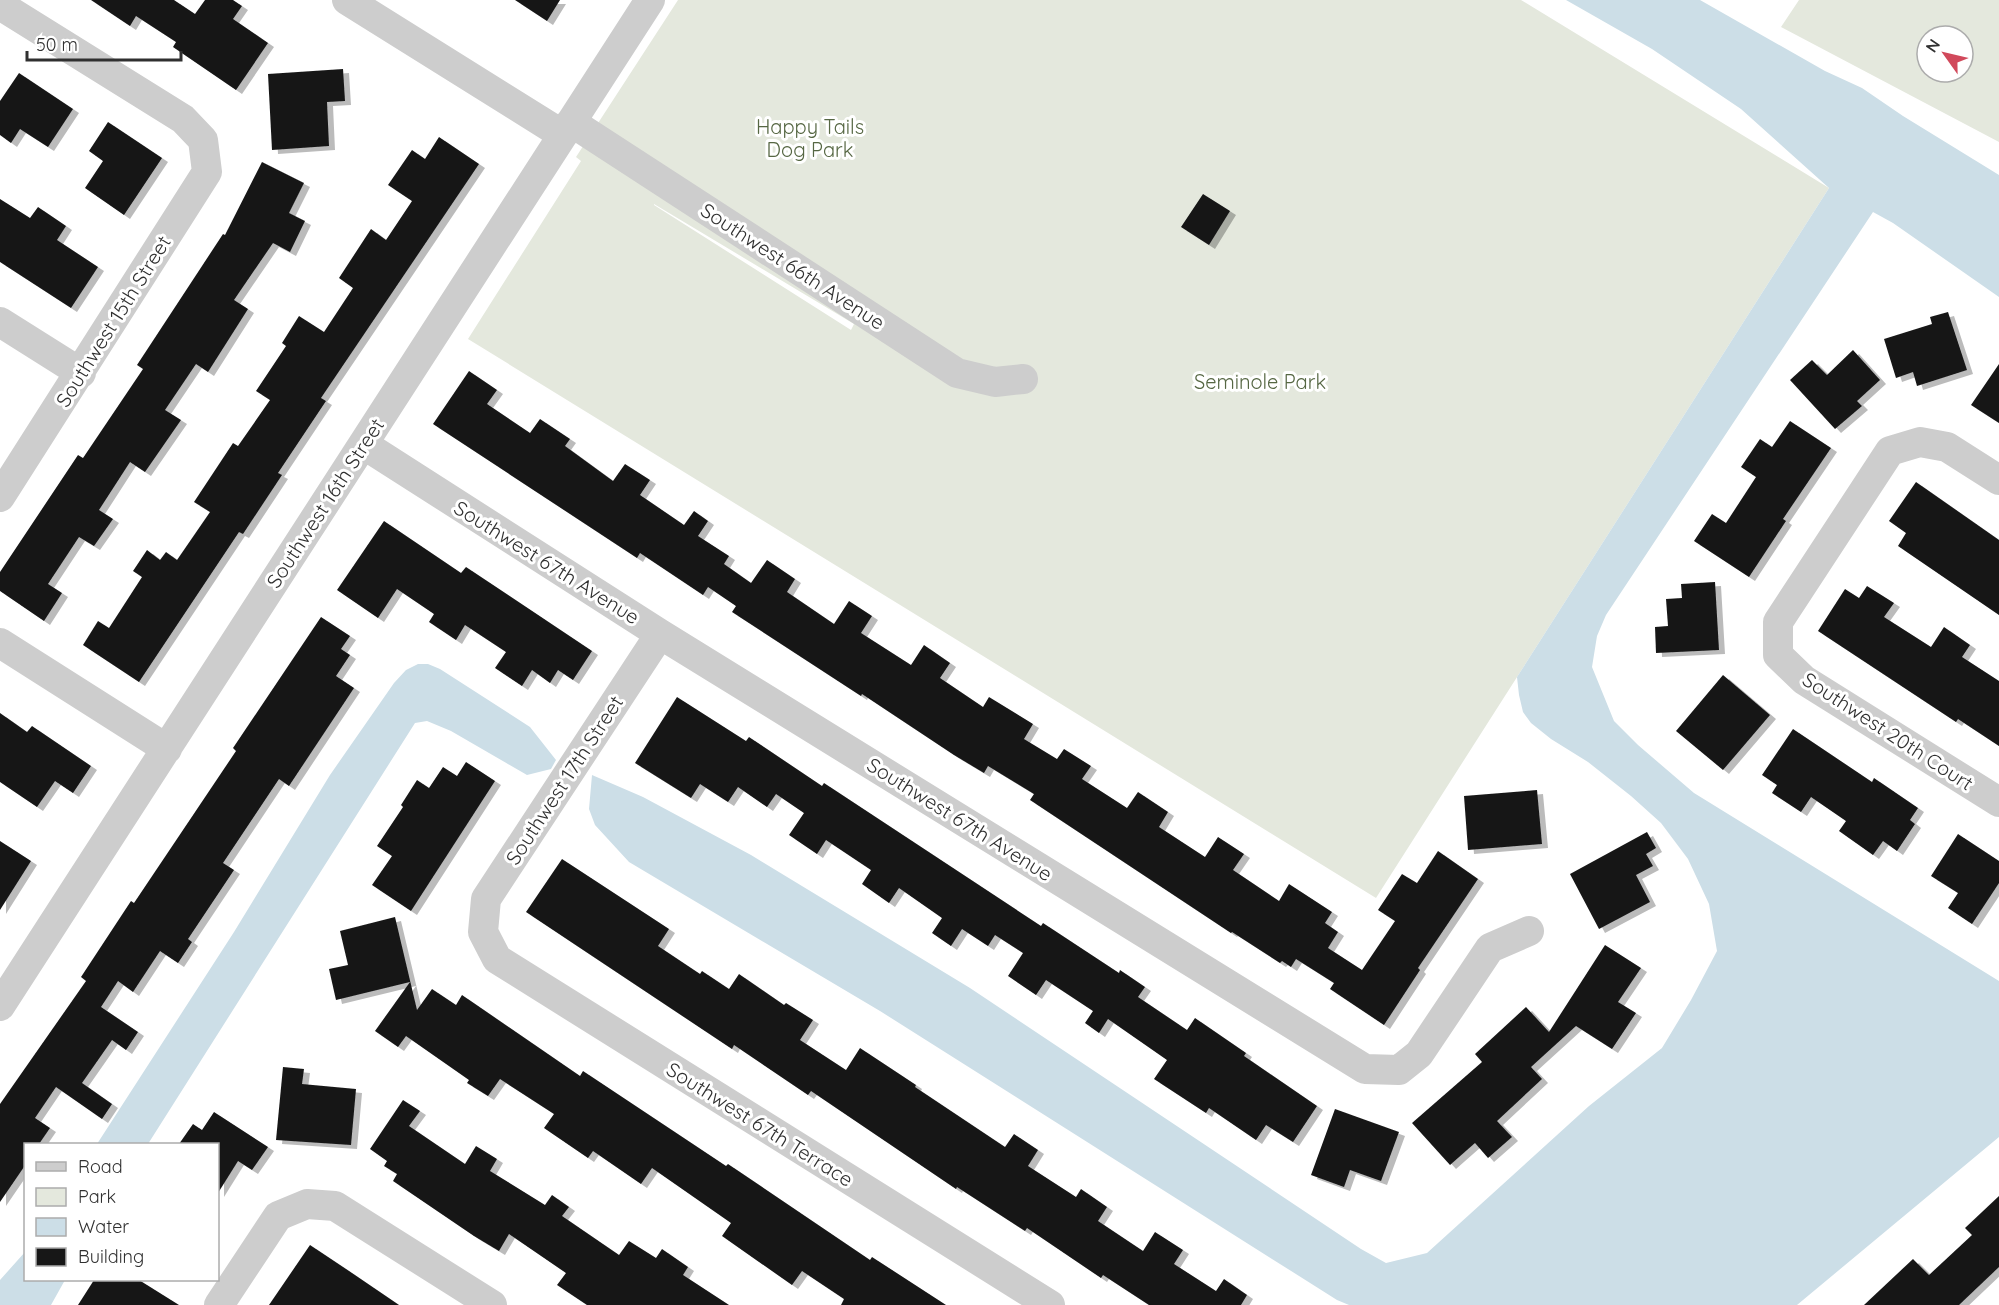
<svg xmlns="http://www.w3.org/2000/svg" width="1999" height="1305" font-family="Quicksand,sans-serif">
	<defs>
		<filter id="shadow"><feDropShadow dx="6" dy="4" stdDeviation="0" flood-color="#0004"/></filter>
	</defs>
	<rect width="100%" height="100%" fill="#fff"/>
	<path fill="#e4e8dd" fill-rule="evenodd" d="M678,0h843l308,188 -453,710 -908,-559 113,-178 -5,-4zM654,204l200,120 -3,6 -197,-125z
		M1799,0h200v142l-218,-115zM1927,36h36v36h-36z"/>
	<path fill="#ccdee7" d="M1566,0h134l125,71 37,17 41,28 96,59v122l-106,-74 -20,-11 -267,403 -9,21 -5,31 22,54 24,24 56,48 305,188v156l-202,168h-448l-12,-5 -457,-289 -251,-149 -34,-37 -6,-16 3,-34 51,22 108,58 219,133 391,261 25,14 41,-10 162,-147 73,-58 29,-48 26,-49 -8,-47 -21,-45 -27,-36 -30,-27 -43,-34 -37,-23 -20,-16 -8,-11 -4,-17 -2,-18 312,-489 -88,-79 -89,-60z
		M418,664h10l12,5 90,58 26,33 -5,9 -24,6 -76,-44 -24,-10 -12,2 -267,421h-51l137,-212 96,-157 64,-92 12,-13z
		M25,1252l1,28h39l-14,25h-51v-25z"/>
	<path fill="#171717" filter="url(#shadow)" d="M91,0h83l21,14 10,-14h28l9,6 -9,13 35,24 -32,47 -63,-43 3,-5 -40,-26 -6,10z
		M515,0h45l-13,21z
		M343,69l2,32 -18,1 2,44 -57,4 -4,-76z
		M19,73l54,36 -25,38 -28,-18 -9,14 -11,-8v-34z
		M108,122l54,36 -38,57 -39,-27 18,-27 -14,-10z
		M439,137l40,27 -158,234 5,3 -48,72 4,2 -39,59 -4,-2 -100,150 -56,-37 15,-24 11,7 33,-51 -9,-6 14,-21 13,10 6,-8 11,8 33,-48 -16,-10 39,-59 5,3 32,-46 -14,-9 30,-45 -4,-3 17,-27 25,16 29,-44 -14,-10 32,-49 15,11 26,-39 -24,-16 24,-35 13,9z
		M262,162l42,21 -15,30 16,8 -15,31 -17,-9 -39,57 14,9 -40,63 -12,-8 -31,46 16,10 -36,52 -15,-10 -31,48 14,9 -19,27 -15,-9 -31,47 14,9 -18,28 -44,-30v-19l78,-117 5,3 60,-89 -6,-4 86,-131 2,1z
		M1203,194l27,17 -21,34 -28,-18z
		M0,199l30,19 8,-11 28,19 -9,14 41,27 -27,41 -71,-46z
		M1948,312l19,58 -50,16 -4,-14 -17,6 -12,-39 48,-15 -2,-7z
		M1853,350l27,30 -23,21 5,5 -27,23 -45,-49 22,-20 15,15z
		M1999,364v59l-28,-18z
		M469,371l28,19 -10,14 43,29 10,-14 30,20 -5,7 48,35 12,-17 25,16 -10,15 44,30 10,-14 14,10 -10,15 31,20 -5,8 27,19 16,-23 28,19 -8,13 47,32 15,-23 23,15 -11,17 50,32 13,-20 26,18 -10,15 43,29 6,-10 44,27 -9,15 33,20 7,-10 27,17 -9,13 45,29 11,-16 30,20 -9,15 46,30 13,-20 26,17 -11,16 46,31 10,-17 43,28 -7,11 13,9 -10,16 34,22 33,-49 -17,-11 24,-36 15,9 21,-32 40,28 -60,89 2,2 -36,55 -54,-36 4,-6 -38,-24 -5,8 -9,-6 -2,2 -48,-31 -1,1 -201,-133 4,-6 -46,-28 -4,7 -30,-18 -92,-61 -1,2 -129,-84 4,-6 -28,-19 -5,8 -63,-42 -3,5 -204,-134z
		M1790,421l41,27 -48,71 3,2 -37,56 -55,-36 18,-27 14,9 30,-46 -15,-10 19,-28 12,8z
		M1916,482l83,58v75l-101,-69 8,-13 -17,-12z
		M384,521l77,52 5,-6 126,84 -19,29 -15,-10 -8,13 -18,-13 -10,16 -27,-18 11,-16 -41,-27 -9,15 -27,-18 5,-8 -37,-25 -19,29 -41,-28z
		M1715,582l4,68 -63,3 -1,-26 13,-1 -2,-27 16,-1 -1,-14z
		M1867,586l27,17 -10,14 47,30 13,-20 26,18 -8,12 37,24v65l-41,-27 -2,3 -138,-91 27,-42 14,9z
		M321,617l29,19 -9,13 9,6 -14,21 18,12 -65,98 -10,-7 -56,84 11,7 -46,69 4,3 -14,21 -18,-12 -27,41 -15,-11 -17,26 37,25 -12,18 -14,-10 -30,43 30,21 -10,15 -46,-32 -21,31 15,10 -11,16h-13v20l-26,38v-98l86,-123 -5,-4 50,-76 3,2 102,-152 -3,-3z
		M1723,675l47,40 -47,55 -47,-39z
		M677,697l69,44 3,-4 73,49 2,-3 217,143 2,-3 76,50 1,-3 25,17 -7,10 49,33 8,-12 51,35 -2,3 73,50 -24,36 -27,-17 -10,15 -47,-32 -3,5 -52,-34 13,-19 -59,-41 -9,14 -14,-10 8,-12 -47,-31 -10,15 -28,-19 15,-23 -28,-18 -7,11 -26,-17 -11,17 -19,-13 10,-15 -43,-30 -10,15 -27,-19 9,-14 -45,-30 -9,14 -28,-19 15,-22 -28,-19 -9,13 -29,-20 -10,15 -28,-18 -9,14 -56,-35z
		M0,713l27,19 5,-6 59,40 -18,27 -18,-12 -18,26 -37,-25z
		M1793,729l79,53 2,-4 44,30 -8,12 5,4 -18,27 -14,-10 -10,14 -34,-24 7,-10 -35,-24 -10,15 -29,-19 5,-8 -15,-10z
		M466,762l29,19 -84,130 -39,-26 20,-29 -15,-10 26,-39 -2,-2 16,-25 12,8 14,-21 14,9z
		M1537,790l5,54 -74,6 -4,-54z
		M1647,832l9,16 -10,6 7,12 -17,9 14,27 -51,27 -29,-55z
		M1958,834l41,27v22l-27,41 -24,-16 10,-15 -27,-17z
		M0,841l31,20 -31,49z
		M562,859l107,70 -11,17 42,28 2,-3 27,18 10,-15 45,31 2,-2 27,17 -13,20 46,30 14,-22 56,37 -1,2 90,60 9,-13 24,16 -10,16 48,31 5,-8 26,18 -9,14 45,30 12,-19 28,18 -9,14 42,27 8,-12 23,16 -6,10h-92l-46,-30 -2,3 -74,-50 -2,3 -68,-44 -1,2 -145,-98 -3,4 -74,-50 -2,4 -206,-137z
		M395,917l22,93 15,-21 24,16 6,-10 118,81 3,-5 143,95 2,-2 142,96 2,-3 74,48h-105l3,-6 -42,-28 -10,14 -70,-49 9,-13 -79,-55 -11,16 -48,-33 -5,7 -44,-30 10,-14 -54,-35 -12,17 -21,-13 2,-3 -63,-44 -8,11 -23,-16 35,-49 -74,18 -7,-31 19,-4 -8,-34z
		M1605,945l36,23 -23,34 18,11 -24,36 -36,-23 -45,41 11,12 -45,42 15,16 -24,21 -13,-15 -25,22 -38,-42 70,-61 -7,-8 51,-47 23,25z
		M283,1067l21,2 -2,15 54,5 -5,56 -75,-5z
		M403,1100l17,11 -11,15 56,38 11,-18 21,13 -7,12 55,34 7,-10 17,12 -7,9 57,39 10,-14 27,17 6,-9 26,18 -5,8 46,30h-142l-30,-20 9,-12 -57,-39 -10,17 -25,-15 -81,-55 4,-7 -13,-8 3,-5 -17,-12z
		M1335,1109l64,23 -18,49 -31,-11 -6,17 -33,-12z
		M214,1112l54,35 -16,23 -14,-9 -20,32v-49h-39l14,-20 9,6z
		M1999,1196v71l-40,38h-95l49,-46 16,16 43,-40 -7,-7z
		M310,1245l39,26 50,34h-130z
		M94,1280h45l40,25h-101z"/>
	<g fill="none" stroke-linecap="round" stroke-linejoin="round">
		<path stroke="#cdcdcd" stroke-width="30" d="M347,0l216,135
			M0,5l183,114 20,21 4,32 -207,325
			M571,122l386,251 38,9 28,-3
			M0,322l81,51
			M363,444l297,190 705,435 34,1 20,-16 71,-106 39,-17
			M1999,480l-52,-33 -27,-5 -30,9 -112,171v33l26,25 195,122
			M660,634l-174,265 -3,33 14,27 553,346
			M0,643l167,106
			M0,1006l650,-1006
			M219,1305l59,-89 29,-12 28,2 157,99"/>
	</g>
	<g text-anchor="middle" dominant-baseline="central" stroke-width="6" stroke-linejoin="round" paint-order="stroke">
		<g font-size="20" fill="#566743" stroke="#fff">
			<text x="810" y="126">Happy Tails<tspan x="810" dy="23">Dog Park</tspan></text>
			<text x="1260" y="381">Seminole Park</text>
		</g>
		<g font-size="20" fill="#303030" stroke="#fff">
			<text transform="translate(793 266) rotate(33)">Southwest 66th Avenue</text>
			<text transform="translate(113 321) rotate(-58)">Southwest 15th Street</text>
			<text transform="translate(325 503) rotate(-57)">Southwest 16th Street</text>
			<text transform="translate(547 562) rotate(32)">Southwest 67th Avenue</text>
			<text transform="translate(1888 731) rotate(33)">Southwest 20th Court</text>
			<text transform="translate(564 780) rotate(-57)">Southwest 17th Street</text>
			<text transform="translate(960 819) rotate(32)">Southwest 67th Avenue</text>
			<text transform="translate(760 1124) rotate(32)">Southwest 67th Terrace</text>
		</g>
	</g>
	<rect x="24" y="1143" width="195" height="138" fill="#ffffff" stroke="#acacac" stroke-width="1.5"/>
	<rect x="36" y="1162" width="30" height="9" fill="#cdcdcd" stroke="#acacac" stroke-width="1.5"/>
	<text x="78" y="1173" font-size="18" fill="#303030">Road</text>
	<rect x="36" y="1188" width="30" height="18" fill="#e4e8dd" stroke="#acacac" stroke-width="1.5"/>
	<text x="78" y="1203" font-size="18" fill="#303030">Park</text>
	<rect x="36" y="1218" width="30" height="18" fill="#ccdee7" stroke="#acacac" stroke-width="1.5"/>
	<text x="78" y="1233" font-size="18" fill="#303030">Water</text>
	<rect x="36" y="1248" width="30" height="18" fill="#171717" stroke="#acacac" stroke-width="1.5"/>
	<text x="78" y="1263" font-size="18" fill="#303030">Building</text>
	<g transform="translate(1945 54) rotate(304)"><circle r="28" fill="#ffffff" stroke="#acacac" stroke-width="1.5"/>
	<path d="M0-4.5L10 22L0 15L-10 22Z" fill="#d1495b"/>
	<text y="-9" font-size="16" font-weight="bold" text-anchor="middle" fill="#303030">N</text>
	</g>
	<path d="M27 51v9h154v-9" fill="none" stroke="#303030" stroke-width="3"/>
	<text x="36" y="51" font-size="18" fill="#303030" stroke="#ffffff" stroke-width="4.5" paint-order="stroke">50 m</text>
</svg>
